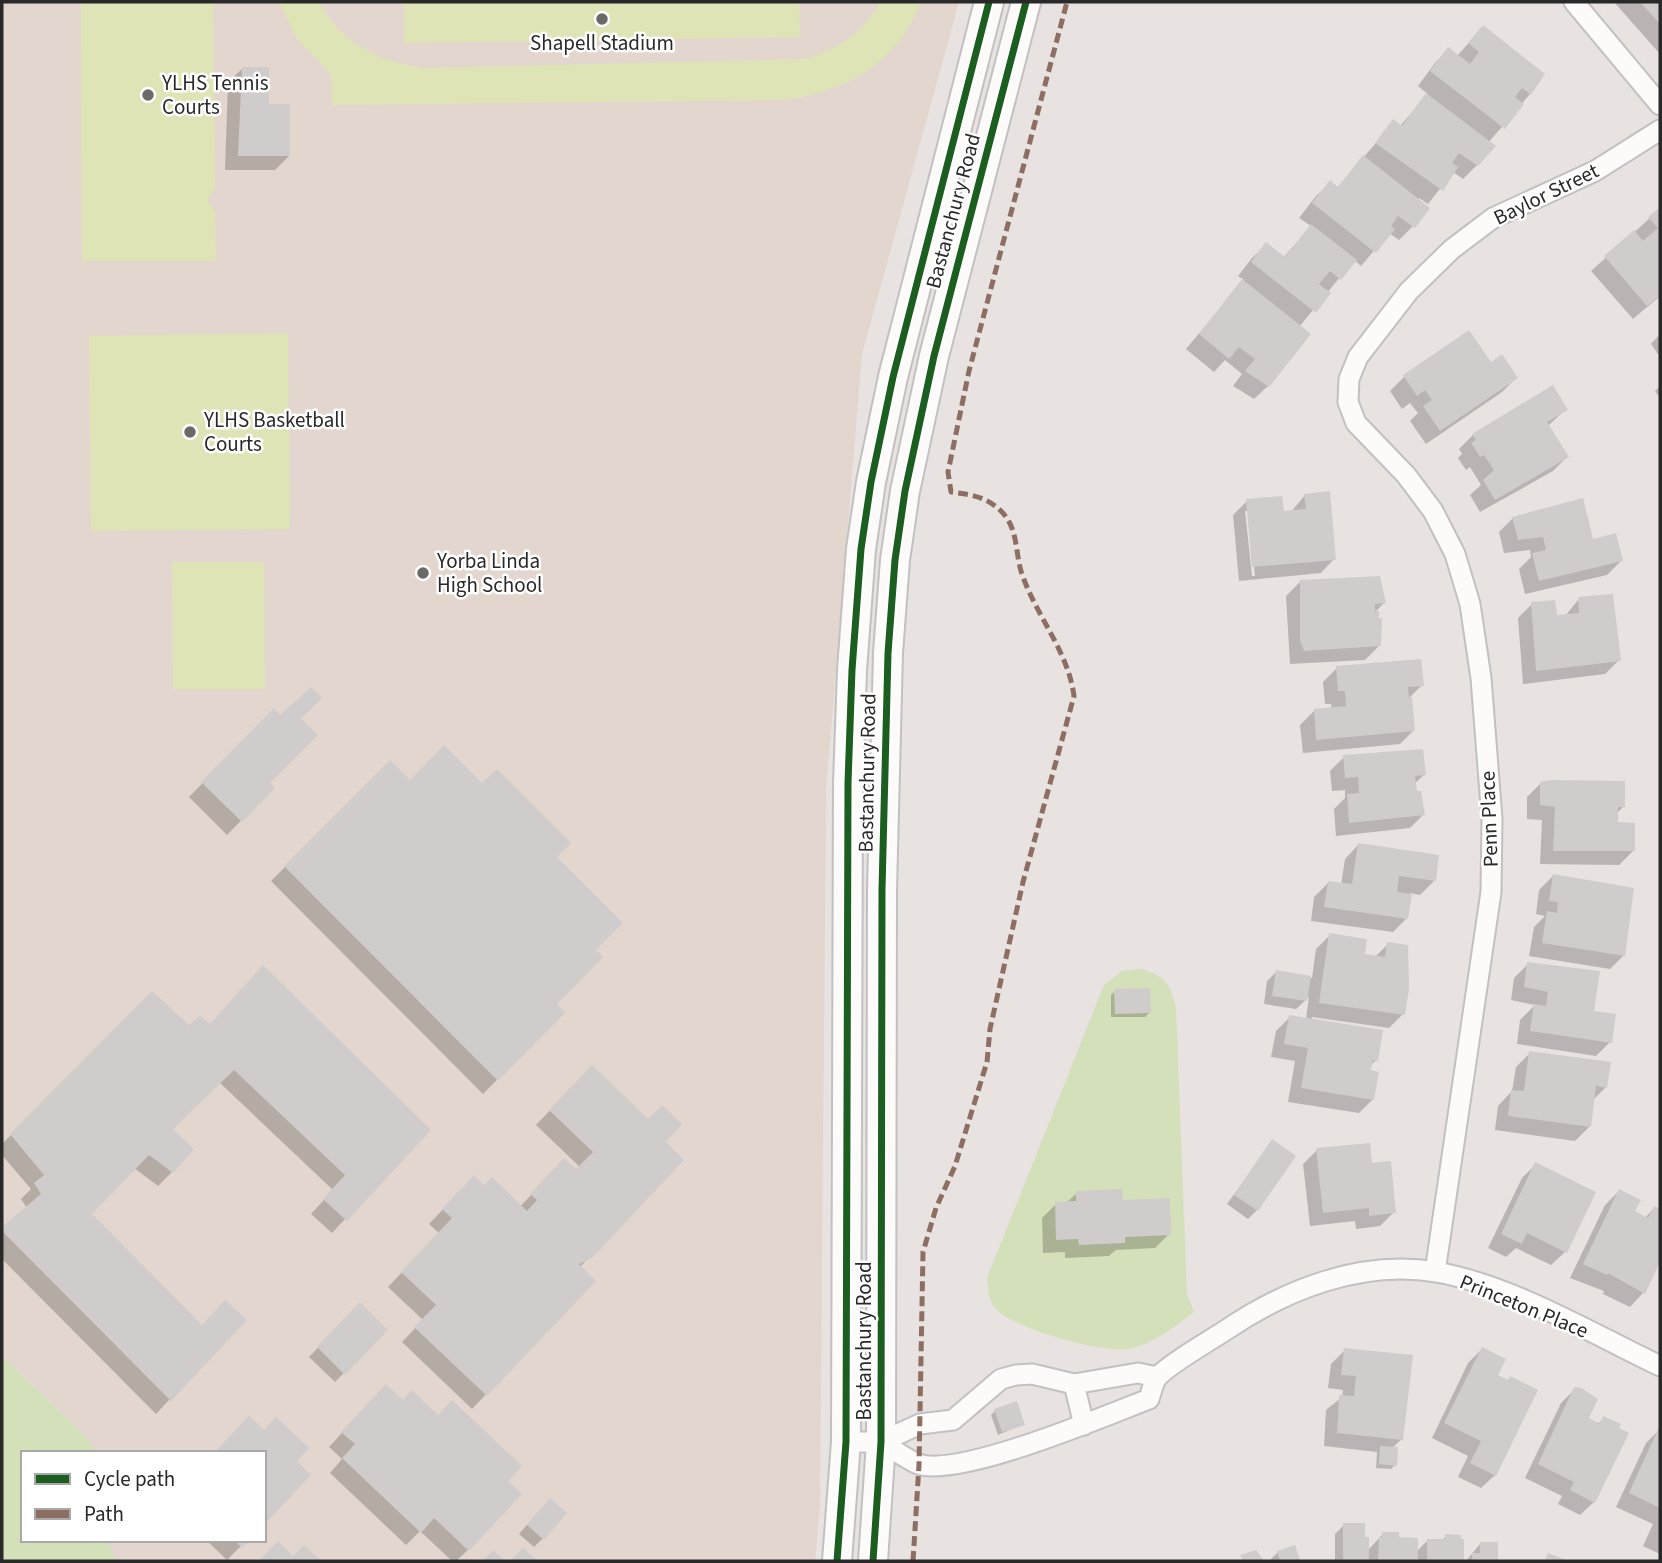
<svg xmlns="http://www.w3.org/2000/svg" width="1662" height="1563" font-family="'Source Sans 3',sans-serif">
	<rect width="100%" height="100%" fill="#e8e2e0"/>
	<path fill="#e2d6ce" d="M2,2h957l-97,352 -36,437 -6,714 -5,56h-701v-7l-8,-14h158v-87h-169l-8,-15 -85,-82z"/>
	<path fill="#d4e0ba" d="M1141,969c24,7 29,14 35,38l11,288 7,17c-20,15 -40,32 -66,37 -28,4 -107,-19 -129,-37 -10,-8 -11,-22 -12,-34l117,-293 18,-14z
		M2,1356l85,82 8,14 -72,1v87h83l8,14v7h-112z"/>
	<path fill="#dfe4b7" d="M81,2h132l2,186 -8,12 8,11 1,50h-134z
		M279,2h40c24,42 57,58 104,66l382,-9c32,-10 59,-26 75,-57h40c-20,61 -77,91 -137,98l-451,5 -1,-31 -34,-35z
		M404,2h395l1,35 -396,6z
		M288,333l2,196 -199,2 -2,-195z
		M172,562h92l1,127h-92z"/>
	<path fill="#0003" fill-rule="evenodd" d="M1614,2h46v52z
		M1483,27l47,67 -42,49 -11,22 -14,14 -10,-7 -25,32 -9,-6 -6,28 -14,14 -10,-7 -28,33 -7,-6 -55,67 -31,59 -14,13 -21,-13 9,-12 -17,-14 -11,12 -28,-23 58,-69 -6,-4 14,-18 14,-13 17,13 28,-32 -12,-8 17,-22 14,-13 7,5 57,-66 6,4 28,-32 -10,-8 17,-23 14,-14 8,7z
		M242,69l25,36 22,51 -14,14h-50l3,-88z
		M1660,209v87l-27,23 -42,-48z
		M1469,332l21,32 26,14 -14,14 -76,52 -16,-23 8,-8 -8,-10 -8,6 -12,-18 14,-14z
		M1660,334v23l-9,-13z
		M1660,386v12l-5,-7z
		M1566,409l-18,17 19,31 -14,14 -73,41 -10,-17 11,-10 -11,-18 -4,3 -8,-12 4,-4 -3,-5 14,-14z
		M1305,495l29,64 -13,14 -82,8 -6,-66 14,-14 35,11h9zM1245,511h4l6,65h-3z
		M1513,518l78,23 30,20 -14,14 -82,19 -6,-25 12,-12 -1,-7 -26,3 -5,-21z
		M1300,582l84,21 -10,10 5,33 -14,14 -75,4 -4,-68z
		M1579,599l40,61 -14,14 -82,10 -5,-66 14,-14 23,13 10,-1z
		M1337,668l85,17 -14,14 6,31 -14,14 -97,9 -3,-28 14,-14 18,-2 -1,-5h-6l-2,-22z
		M274,711l6,6 19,2 -32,64 6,5 -46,47 -38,-38z
		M1344,757l80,18 -10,9 9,31 -13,13 -74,8 -2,-27 11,-11v-8l-13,1 -2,-20z
		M390,762l20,20 145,75 38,93 -39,54 9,9 -80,81 -212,-213z
		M1541,783l83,23 -8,8v10l17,27 -14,14 -79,-1 2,-44 -15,-1v-22z
		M1358,845l76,36 -14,14 -10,-2 -3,25 -14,14 -82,-11 3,-24 14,-14 13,2 4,-26z
		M1553,876l71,79 -14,14 -81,-13 5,-29 11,-11 -9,-2 3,-24z
		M1330,935l33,20 12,2 13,-13 15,70 -14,14 -77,-11v3l64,40 -6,6 3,33 -14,14 -71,-11 7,-41 -24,-4 5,-26 14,-14 16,2 3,-22 -13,12 -32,-5 3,-23 9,-9 36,6 4,-29z
		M1528,964l64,48 18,30 -14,14 -79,-12 3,-24 15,-15 -24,-5 3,-22z
		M1115,991l34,22 -4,4h-34v-22z
		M152,994l37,34 21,-2 218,104 -96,103 -21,-19 22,-24 -114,-108 -48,47 21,20 -20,23 -14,14 -24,-18 -44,46 112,113 42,-7 -88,94 -154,-155v-30l25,-21 -6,-9 10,-10 -29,-34v-11z
		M1530,1053l76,34 -13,13 -4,27 -14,14 -80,-11 3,-24 14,-15 4,-24z
		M578,1081l85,61 -73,114 -10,11 14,14 -122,128 -70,-67 21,-22 -35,-33 51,-54 -10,-9 45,-47 10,10 36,20 30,-33 26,-3 4,-4 -44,-42z
		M1272,1142l-15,68 -9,9 -21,-15z
		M1317,1150l77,62 -14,14 -24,3 -1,-8 -45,5 -7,-62z
		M1535,1165l30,87 -14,13 -35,-17 -10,9 -18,-9 34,-70z
		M1619,1191l14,21 12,6 9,-10 6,3v47l-17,35 -13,14 -27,-13 1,-3 -34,-13 35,-73z
		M1077,1193l44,8 48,33 -14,14 -39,2 -7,6 -44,2v-6l-22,1 -1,-35 14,-14 10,-1z
		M360,1305l26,25 -51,52 -26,-25z
		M1482,1349l14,27 -1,99 -14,13 -23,-11 10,-21 -36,-18 36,-75z
		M1345,1350l57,89 -10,9 3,17 -4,4 -15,-1 1,-16 -53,-6 2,-36 16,-13 1,-7 -15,-2 3,-24z
		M1575,1389l11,30 11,6 7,-7 -10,84 -14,13 -22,-11 4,-8 -37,-18 36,-75z
		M372,1400l31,2 102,79 -37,69 -12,11h-4l-32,-30 -14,14 -76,-72 12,-14 -13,-12z
		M995,1411l28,13 -25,11 -7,-20z
		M1660,1429v125l-17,-8 10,-22 -37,-17 30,-64z
		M541,1509l2,29 -9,9 -15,-13z
		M1344,1525l20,14 4,11 15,-16 15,5 18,13 12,-12 13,1 5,-5 16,5v20h-127v-27z
		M206,1540h41l-20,20z
		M1480,1544h17l-1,17h-30z
		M1294,1547l5,14h-30l9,-9z"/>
	<path fill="#d0cccb" d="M1640,2h20v22z
		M1483,25l62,49 -14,21 -9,-7 -7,9 9,7 -19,25 -75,-58 18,-24 22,17 9,-12 -11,-9z
		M242,67h27v37h21v52h-52z
		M1426,93l70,53 -18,20 -19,-13 -7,10 6,4 -15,24 -68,-48 18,-24 9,7z
		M1363,155l67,53 -15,20 -17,-12 -7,10 4,3 -19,24 -64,-50 18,-23 8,7z
		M1660,207v88l-13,11 -43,-50 30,-26 9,11 15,-13 -10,-11z
		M1311,224l46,36 -16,20 -11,-9 -11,13 12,9 -15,20 -65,-51 15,-20 19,15z
		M1242,279l69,55 -42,53 -24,-16 10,-12 -16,-12 -10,12 -30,-25z
		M1469,330l22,32 11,-8 16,24 -78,53 -17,-25 9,-6 -7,-10 -8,6 -14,-21z
		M1553,385l15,25 -21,12 22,35 -74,43 -12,-20 11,-10 -10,-15 -4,2 -9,-14 5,-3 -4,-6z
		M1330,491l6,69 -84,7 -6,-68 36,-3 2,15 22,-2 -2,-15z
		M1583,498l10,41 23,-6 7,28 -84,20 -7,-28 14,-3 -3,-13 -25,3 -6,-23z
		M1380,576l6,27 -11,1v7h4v7h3l-1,28 -77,5 -4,-11v-60z
		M1613,594l8,67 -85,10 -5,-69 24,-2 2,15 22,-2 -1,-16z
		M1421,659l3,27 -16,1 1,11 3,-1 3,34 -99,9 -2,-31 32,-3 -1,-15h-7l-2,-25z
		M311,687l11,11 -21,21 17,16 -48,48 5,5 -33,34 -41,-40 73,-74 6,7z
		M444,745l38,38 15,-14 74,74 -14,14 66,66 -27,27 7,7 -46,47 8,9 -67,68 -214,-215 106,-106 20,20z
		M1423,749l3,26 -11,1 2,15h4l4,24 -76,8 -2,-29 12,-1 -1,-16 -13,1 -2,-23z
		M1551,780l74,1v26h-7v15l17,1v28h-82l2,-44 -15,-2v-23z
		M1358,843l81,12 -3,26 -37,-5 -2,16 15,2 -4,25 -84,-12 4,-26 24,3z
		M1553,874l81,14 -9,68 -83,-13 5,-32 10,2 1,-11 -9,-1z
		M1329,933l38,6 -2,15 20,3 2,-15 21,3 1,44 -4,26 -86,-12z
		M1527,962l73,9 -6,40 22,3 -4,29 -82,-12 4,-27 12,2 2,-14 -24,-5z
		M263,965l168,165 -84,91 -24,-22 22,-24 -111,-105 -61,59 21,20 -21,24 -24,-18 -57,59 110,111 23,-25 22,20 -76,81 -169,-170v-4l39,-33 -7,-11 10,-8 -34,-41 142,-143 37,34 11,-9 10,8z
		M1276,970l35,6 -4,25 -35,-5z
		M1150,988l1,25 -36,1 -1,-25z
		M1289,1015l94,15 -5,31 -5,-1 -2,10 8,2 -5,28 -73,-12 7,-40 -24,-4z
		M1529,1051l82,11 -4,26 -11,-2 -5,41 -83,-11 3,-26 13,1z
		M592,1065l56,54 14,-14 20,19 -16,18 18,18 -92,98 -13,6 17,17 -109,115 -73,-69 22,-22 -35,-33 51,-54 -10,-9 32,-34 10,10 8,-8 35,34 10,-11 -7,-6 34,-36 12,11 17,-17 -44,-42z
		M1272,1139l24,17 -38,55 -24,-16z
		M1370,1143l2,20 19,-2 5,52 -27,3v-8l-46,5 -7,-65z
		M1535,1162l61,30 -29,61 -40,-20 -5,11 -21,-10z
		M1122,1189l1,11 47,-2 1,37 -46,2v6l-46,2 -1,-6 -22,1 -1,-38 21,-1v-10z
		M1619,1189l22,11 -6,11 13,7 6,-12 6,3v53l-15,32 -37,-21 -1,2 -24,-11z
		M360,1302l28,28 -43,45 -28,-28z
		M1482,1347l24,12 -8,16 10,5 2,-4 28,14 -42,86 -26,-13 11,-22 -37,-18z
		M1344,1348l69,7 -10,85 -66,-7 2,-38 15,1 2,-20 -15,-1z
		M386,1384l17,16 9,-10 26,25 14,-15 70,66 -14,15 14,13 -53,57 -35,-33 -13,15 -79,-75 13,-14 -14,-12z
		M1574,1387l7,1 17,11 -9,19 11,6 3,-8 18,8 -2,4 10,5 -34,70 -25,-13 4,-8 -36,-18z
		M1017,1401l8,24 -23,7 -8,-23z
		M249,1416l15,14 12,-13 33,31 -12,13 14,14 -47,50v-72h-50z
		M1660,1425v83l-31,-15z
		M1380,1446l18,1 -1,19 -18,-2z
		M550,1498l17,15 -23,27 -17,-15z
		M1343,1523h22v14h4v24h-26z
		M1382,1532h17v5l19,1v23h-40l1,-24h3z
		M1445,1534l16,1v4h3v22h-37v-22h18z
		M234,1540h16l-8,8z
		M278,1541l15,15 11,-11 17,16h-62z
		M1480,1542h18v19h-26v-8h8z
		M1295,1545l5,16h-20l-3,-10z
		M523,1548l15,13h-28z
		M493,1550l12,11h-22z
		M1256,1550l8,11h-21l-3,-6z
		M1548,1553l20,8h-23z"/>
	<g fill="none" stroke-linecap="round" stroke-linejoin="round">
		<g stroke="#c2c0c1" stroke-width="23">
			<path id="street" d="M1574,2l86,103
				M1435,1272l56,-380 1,-73 -11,-141 -11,-74 -15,-50 -22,-43 -27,-36 -50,-52 -8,-21 1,-23 9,-22 51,-66 43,-42 41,-31 102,-47 65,-41
				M1074,1384l10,41
				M846,1442h35l39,-18 33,-4 48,-41 15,-4 16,-1 42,10 64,-11 19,4
				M881,1442c12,7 25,17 37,22 41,14 187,-48 231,-65 2,-6 4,-15 7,-20 8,-12 55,-39 70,-49 59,-40 136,-71 210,-58 75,13 155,61 224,94"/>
		</g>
		<g stroke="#c2c0c1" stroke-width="32">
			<path id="secondary" d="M837,1561l9,-119 2,-659 4,-113 9,-121 10,-67 22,-105 96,-375
				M873,1561l8,-119 1,-552 6,-237 7,-93 10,-69 29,-135 92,-354"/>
		</g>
		<use href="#street" stroke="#fcfbfa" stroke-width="19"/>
		<use href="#secondary" stroke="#fcfbfa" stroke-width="28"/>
		<path stroke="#8d6e63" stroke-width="5" stroke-dasharray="10 5" stroke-linecap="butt" d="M913,1561l6,-96 4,-213 13,-44 19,-42 32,-104 3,-33 33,-147 51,-186c-6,-46 -39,-81 -53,-125 -6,-21 -3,-43 -20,-60 -16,-15 -29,-16 -50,-19l-3,-20 21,-101 98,-369"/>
		<g stroke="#fff" stroke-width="11">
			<path id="cycleway" d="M837,1561l9,-119 2,-659 4,-113 9,-121 10,-67 22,-105 96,-375
				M873,1561l8,-119 1,-552 6,-237 7,-93 10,-69 29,-135 92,-354"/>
		</g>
		<use href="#cycleway" stroke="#1b5e20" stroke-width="7"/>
	</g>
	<g fill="#6c6a69" stroke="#fff" stroke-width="2.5">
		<circle cx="602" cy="19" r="7"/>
		<circle cx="148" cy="95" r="7"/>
		<circle cx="190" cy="432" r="7"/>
		<circle cx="423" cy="573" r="7"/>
	</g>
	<g text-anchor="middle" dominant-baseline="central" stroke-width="5" stroke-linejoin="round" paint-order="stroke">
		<g font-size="21" fill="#292929" stroke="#fff" text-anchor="start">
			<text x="602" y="43" text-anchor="middle">Shapell Stadium</text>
			<text x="162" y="83">YLHS Tennis<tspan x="162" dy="24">Courts</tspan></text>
			<text x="204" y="420">YLHS Basketball<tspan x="204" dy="24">Courts</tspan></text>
			<text x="437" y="561">Yorba Linda<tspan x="437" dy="24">High School</tspan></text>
		</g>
		<g font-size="21" fill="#292929" stroke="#fff">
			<text transform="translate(1546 194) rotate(-26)">Baylor Street</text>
			<text transform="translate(953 211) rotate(-75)">Bastanchury Road</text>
			<text transform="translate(867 773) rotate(-89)">Bastanchury Road</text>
			<text transform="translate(1489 819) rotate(-92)">Penn Place</text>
			<text transform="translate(1524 1306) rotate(22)">Princeton Place</text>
			<text transform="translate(864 1341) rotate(-90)">Bastanchury Road</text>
		</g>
	</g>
	<rect width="1662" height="1563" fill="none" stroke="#292929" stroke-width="7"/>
	<rect x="21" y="1451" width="245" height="91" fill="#ffffff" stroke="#a9a9a9" stroke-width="2"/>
	<rect x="35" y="1474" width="35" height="10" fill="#1b5e20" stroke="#a9a9a9" stroke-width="2"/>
	<text x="84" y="1486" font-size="21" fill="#292929">Cycle path</text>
	<rect x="35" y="1509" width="35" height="10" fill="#8d6e63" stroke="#a9a9a9" stroke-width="2"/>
	<text x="84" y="1521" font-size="21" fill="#292929">Path</text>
</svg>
